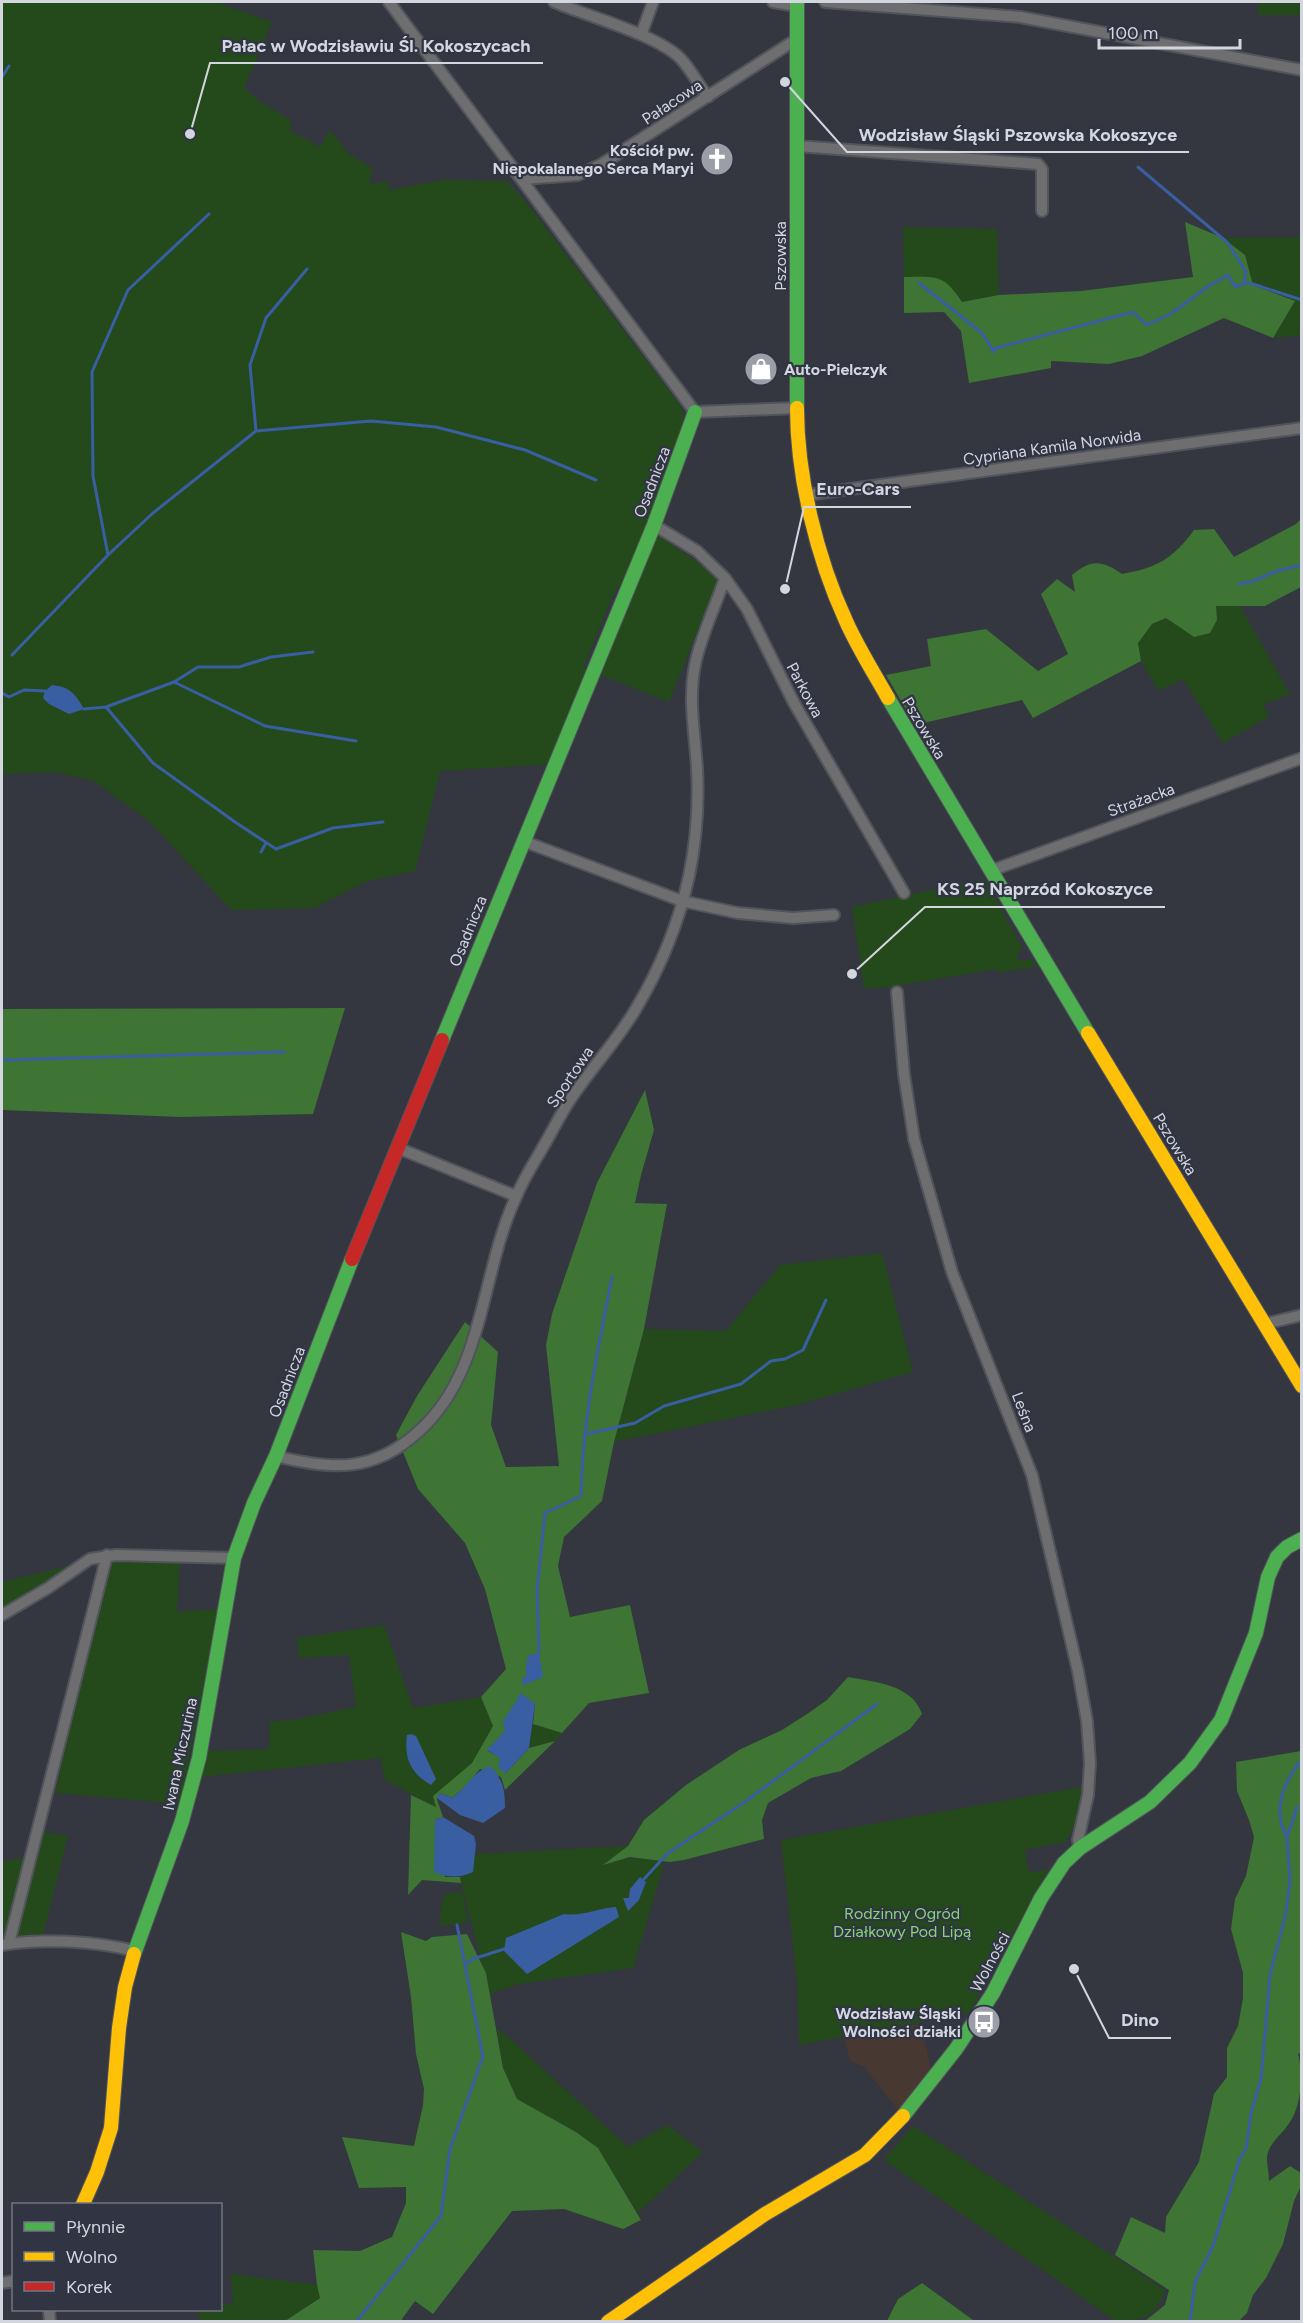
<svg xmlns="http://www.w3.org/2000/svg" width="1303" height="2323" font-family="Figtree,sans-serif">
	<rect width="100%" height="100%" fill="#34373f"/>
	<path fill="#483832" d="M921,2024l11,50 -32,38 -36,-45 -14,-6 -6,-23z"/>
	<path fill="#244a1c" d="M2,2h214l56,20 -28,66 17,14 31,19 -3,9 31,17 10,-17 18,23 25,16 -4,15 19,-3 1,9 54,-10 64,1 19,21 155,204 3,10 -13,46 -49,125 -6,1 -33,80 5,5 -34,91 -114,7 -25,100 -47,10 -54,27 -83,2 -82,-89 -57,-41 -37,-8 -53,2z
		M1259,2h42v13h-43z
		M903,227l94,2 2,66 -37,7c-17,-28 -29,-25 -58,-25z
		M1301,237v98l-28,3 22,-37 -43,-16 -7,-30 -22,-17z
		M656,534l63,43 -50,125 -73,-29z
		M1216,606h24l50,88 -27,11 7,11 -47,27 -40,-64 -24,12 -18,-30 -3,-18 14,-19 14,-6 28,19z
		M984,879l38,68 -6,13h15l7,6 -40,7 -1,-4 -108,18 -25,1 -12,-81z
		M882,1253l31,119 -117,33 -182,37 30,-113 82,2 54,-66z
		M112,1560l68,2 -3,50 41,-3 -38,195 -124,-11 8,-46z
		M80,1563l-78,48v-29z
		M384,1625l29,83 68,-11 12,29 -21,37 -39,33 4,12 -53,-29 -3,-21 -182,19 7,-26 63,-2 1,-27 22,-2 64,-13 -7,-52 -50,3 -2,-20z
		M533,1724l29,9 -7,8 -26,7z
		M1082,1787l-4,33 -13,22 -40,8 4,23 20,-4 -80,144 -170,32 -2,-63 -16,-142z
		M44,1832l24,4 -25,98 -25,5 -5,-6z
		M628,1846l-23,18c21,-6 38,-9 59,0l-31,104 -115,16 -28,10 -29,-111 -1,-6 13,-5 2,-18z
		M28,1857l-26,82v-77z
		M462,1892l5,23 -1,8 -26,3 1,-19 5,-14z
		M497,2027l131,120 39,-22 36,27 -65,61 -40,-65 -22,-16 -59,-33 -14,-31z
		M913,2126l252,164c-8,27 -24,32 -49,31l-232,-161z
		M231,2274l86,11 3,13 -35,23h-84l-4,-11h23l1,-6 12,1z"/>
	<path fill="#3e7434" d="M1185,222l38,16 22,17 8,30 42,16 -22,37 -49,-20 -82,38 -33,8 -58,-3v7l-82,15 -8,-52 -17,-19 -40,1v-36c32,0 39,-4 58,25l37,-7 82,-4 112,-14z
		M1301,519v68l-36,19h-49l1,14 -7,13 -16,4 -28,-19 -14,6 -14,19 3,18 -108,57 -11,-18 -107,25 -29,-50 45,-9 -4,-27 59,-10 52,42 30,-17 -27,-60 16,-15 18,13 -3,-17c19,-16 30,-15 50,-1 34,-6 51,-15 72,-44l20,-1 20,28 62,-33z
		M345,1008l-32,106 -132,3 -179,-7v-101z
		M645,1090l9,40 -13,45 -6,28 32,1 -23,125 -30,113 -12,59 -38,36 -6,29 12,51 60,-12 19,88 -60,10 -27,30 -29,-9 2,-20 -29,27 -18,20 13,7 5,15 23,-25 26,-7 -50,49 -4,-13 -21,-8 -14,17 -14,12 -12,-5 -3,6 6,18 -8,3 10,57h15l1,6 -39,-3 -14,15 3,-100 25,12 -3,-11 39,-33 21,-37 -12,-29 25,-28 -21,-80 -20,-46 -47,-54 -22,-54 21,-39 48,-74 33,30 -7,73 15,42 53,-1 -13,-121 6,-31 45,-131z
		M848,1677c26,5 64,7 74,37l-12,15 -69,42 -30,7 -43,25 -6,17 2,19 -80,21 -14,2 -40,-5 -27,8 25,-19 16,-26 42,-35 53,-35 43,-20 25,-16 20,-14z
		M1301,1751v303l-3,-1c5,20 4,51 -8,69 -7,12 -21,20 -23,35 0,8 2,17 2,24l21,-15 11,7v13l-7,15 -11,43 -17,34 -13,17 -6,18 -8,8h-94l20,-16 4,-15 -54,-35 16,-38 34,16 1,-16 33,-55 15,-68 13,-17v-29l11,-22 5,-28v-25l-12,-44 4,-30 11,-23 8,-39 -5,-17 -12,-29 -1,-29z
		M401,1932l25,9 6,-4 35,-3 19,39 17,95 14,31 59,33 22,16 43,72 -18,9 -59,-20 -52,2 -79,103 -18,-13 -13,18 1,2h-118l35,-23 -3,-13 -4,-35 47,1 32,-14 14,-34v-16l-47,1 -17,-51 72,9 9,-41 1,-16 -8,-35 -5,-57z
		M922,2283l51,37 2,1h-88l11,-22z"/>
	<path fill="#395ea2" d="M52,685c18,2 23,8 32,24l-15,5 -20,-10 -6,-6 2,-7z
		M539,1652l4,25 -20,8 -1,-6 4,-3v-14l3,-2 -2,-4z
		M521,1693l14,11 -6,44 -23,25 -8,-5 2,-10 -13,-8 18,-19 -2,-9z
		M411,1734l5,2 20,43 -5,6c-21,-12 -27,-27 -24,-50z
		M490,1766c13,13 15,24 15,42l-22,15 -23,-8 -23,-17 3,-5 12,5c14,-10 22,-27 38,-32z
		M443,1817l31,19 2,8 -3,28c-14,6 -24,6 -39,0l1,-52z
		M640,1877l6,5 -7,18 -11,11 -5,-13h6l1,-9z
		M616,1907l3,10 -92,57 -23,-23 2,-13 58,-24c15,3 35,-6 52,-7z"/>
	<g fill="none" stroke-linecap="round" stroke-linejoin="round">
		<path stroke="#395ea2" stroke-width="3" d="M2,77l7,-11
			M1138,167l90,76 18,29 -2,11
			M919,283l63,50 12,19 2,-4 137,-36 14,13 25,-12 38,-28 18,-10 7,12 11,-4 7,1 49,16
			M256,431l115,-10 65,6 89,23 71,30
			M108,555l45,-42 103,-82 -6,-66 16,-47 41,-49
			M1239,584l14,-3 24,-10 25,-6
			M12,655l96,-100 -15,-79 -1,-104 36,-82 81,-76
			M174,682l24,-15h41l32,-10 42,-5
			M2,693l7,4 15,-7 21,1
			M106,707l68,-25 91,44 91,15
			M84,709l22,-2 47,56 82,59 41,27 57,-21 50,-6
			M261,852l5,-9
			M2,1060l282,-8
			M586,1434l49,-11 29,-17 77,-22 30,-23 14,-2 18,-9 23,-50
			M539,1652l-2,-61 8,-78 36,-17c1,-74 17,-147 31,-219
			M1286,1835c-14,-26 -2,-54 16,-76
			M644,1879l24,-26 78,-52 131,-97
			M465,1965l8,-6 31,-10
			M356,2322l85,-106 9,-67 33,-93 -26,-131
			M1190,2322l5,-40 18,-36 27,-88 6,-9 5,-36 10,-34 9,-104 16,-62 4,-32 -3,-44 10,-30"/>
		<g stroke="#51545b" stroke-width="14">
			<path id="street" d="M389,2l306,410 102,-4
				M554,2c33,14 104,33 127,57 10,11 18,26 27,38
				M773,2l24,4
				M825,2l195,15 282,53
				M641,35l12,-33
				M797,146l241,18 4,5v42
				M523,179l55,-4 24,-11 195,-125
				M806,495l496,-67
				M654,525l43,26 28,27 22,31 47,94 110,190
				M523,841l159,60 56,12 55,5 41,-3
				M990,871l312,-113
				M897,992l7,82 10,65 38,133 80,203 46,196 9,50 3,42 -2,32 -10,45 2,8
				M398,1148l118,48
				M1264,1324l38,-9
				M276,1456c55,14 97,17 142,-24 68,-60 62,-160 99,-237 7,-17 17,-32 26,-48 9,-15 17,-32 27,-47 21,-32 48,-60 67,-93 23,-39 42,-85 52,-131 7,-34 10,-72 8,-108 -2,-33 -9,-69 -2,-103 5,-27 21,-60 30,-87
				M2,1615l46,-27 42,-29 26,-4 118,3
				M9,1943l98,-388
				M2,1945c39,-7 94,-4 133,6
				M2,2283l12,-2
				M49,2310l1,12"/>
		</g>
		<g stroke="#51545b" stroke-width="16">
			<path id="fast" d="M797,2v406
				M888,698l200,335
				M442,1040l212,-515 41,-113
				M134,1954l48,-133 17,-63 35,-200 20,-55 22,-47 76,-197
				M903,2116l53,-67 37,-56 48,-95 23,-35 16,-15 70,-46 40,-39 31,-43 35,-87 12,-56 9,-20 10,-10 15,-8"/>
		</g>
		<g stroke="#51545b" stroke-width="16">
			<path id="slow" d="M797,408c0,69 20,150 49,213 12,27 28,52 42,77
				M1088,1033l214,353
				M83,2204l14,-32 14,-44 8,-100 6,-41 9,-33
				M608,2322l157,-108 100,-59 38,-39"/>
		</g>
		<g stroke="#51545b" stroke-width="16">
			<path id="jam" d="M352,1259l90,-219"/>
		</g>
		<use href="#street" stroke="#6e6d6f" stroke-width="10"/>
		<use href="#fast" stroke="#4caf50" stroke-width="14"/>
		<use href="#slow" stroke="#ffc107" stroke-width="14"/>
		<use href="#jam" stroke="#c62828" stroke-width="14"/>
	</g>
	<defs>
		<g id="church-disc" transform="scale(1.725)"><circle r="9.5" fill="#9b9ea7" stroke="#303443"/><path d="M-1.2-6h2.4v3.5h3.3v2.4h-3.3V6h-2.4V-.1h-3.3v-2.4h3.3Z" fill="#fff"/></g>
		<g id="shop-disc" transform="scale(1.725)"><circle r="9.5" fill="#9b9ea7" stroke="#303443"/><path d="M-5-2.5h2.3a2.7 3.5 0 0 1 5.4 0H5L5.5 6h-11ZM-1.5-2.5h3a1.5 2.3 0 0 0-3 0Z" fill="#fff"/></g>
		<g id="bus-disc" transform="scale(1.725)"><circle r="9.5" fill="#9b9ea7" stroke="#303443"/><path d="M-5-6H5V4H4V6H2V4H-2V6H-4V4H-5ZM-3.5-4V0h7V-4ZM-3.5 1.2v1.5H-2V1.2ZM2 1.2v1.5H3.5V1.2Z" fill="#fff"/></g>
	</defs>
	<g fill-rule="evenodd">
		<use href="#church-disc" x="717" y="159"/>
		<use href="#shop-disc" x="761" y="369"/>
		<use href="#bus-disc" x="984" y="2022"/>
	</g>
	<g text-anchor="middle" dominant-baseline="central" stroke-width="4.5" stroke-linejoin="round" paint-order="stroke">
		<g font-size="16" fill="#d3d6df" stroke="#303443">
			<text transform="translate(672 102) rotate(-33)">Pałacowa</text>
			<text transform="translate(780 256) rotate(-90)">Pszowska</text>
			<text transform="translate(1052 447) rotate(-8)">Cypriana Kamila Norwida</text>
			<text transform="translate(652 482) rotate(-69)">Osadnicza</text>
			<text transform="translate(805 690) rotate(62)">Parkowa</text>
			<text transform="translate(924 728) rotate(59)">Pszowska</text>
			<text transform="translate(1141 800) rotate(-20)">Strażacka</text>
			<text transform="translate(468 931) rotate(-68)">Osadnicza</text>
			<text transform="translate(570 1077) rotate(-56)">Sportowa</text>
			<text transform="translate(1175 1144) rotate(59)">Pszowska</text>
			<text transform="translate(287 1382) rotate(-69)">Osadnicza</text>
			<text transform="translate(1024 1412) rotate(69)">Leśna</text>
			<text transform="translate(180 1754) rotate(-78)">Iwana Miczurina</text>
			<text transform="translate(990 1962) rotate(-62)">Wolności</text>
		</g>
		<g font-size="16" font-weight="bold" fill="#d3d6df" stroke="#303443" text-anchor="end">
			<text x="694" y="150">Kościół pw.<tspan x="694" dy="18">Niepokalanego Serca Maryi</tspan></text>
			<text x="784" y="369" text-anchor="start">Auto-Pielczyk</text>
			<text x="961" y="2013">Wodzisław Śląski<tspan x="961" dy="18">Wolności działki</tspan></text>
		</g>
		<g font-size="16" fill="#84d673" stroke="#303443">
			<text x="902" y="1913">Rodzinny Ogród<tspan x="902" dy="18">Działkowy Pod Lipą</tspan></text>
		</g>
	</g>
	<path fill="none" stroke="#d3d6df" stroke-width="2" d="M190 134L210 63H543M785 82L847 152H1189M785 589L804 507H911M852 974L925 907H1165M1074 1969L1109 2038H1171"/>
	<g fill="#d3d6df" stroke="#303443" stroke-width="2">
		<circle cx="190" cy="134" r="6"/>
		<circle cx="785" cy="82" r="6"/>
		<circle cx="785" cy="589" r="6"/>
		<circle cx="852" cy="974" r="6"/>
		<circle cx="1074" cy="1969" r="6"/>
	</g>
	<g font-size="18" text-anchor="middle" font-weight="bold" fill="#d3d6df" stroke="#303443" stroke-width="4.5" stroke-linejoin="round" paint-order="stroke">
		<text x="376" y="52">Pałac w Wodzisławiu Śl. Kokoszycach</text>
		<text x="1018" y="141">Wodzisław Śląski Pszowska Kokoszyce</text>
		<text x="858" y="495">Euro-Cars</text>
		<text x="1045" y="895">KS 25 Naprzód Kokoszyce</text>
		<text x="1140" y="2026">Dino</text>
	</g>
	<rect width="1303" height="2323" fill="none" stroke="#d3d6df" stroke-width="6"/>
	<rect x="12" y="2203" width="210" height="108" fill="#303443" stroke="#717581" stroke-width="1.5"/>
	<rect x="24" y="2222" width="30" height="9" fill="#4caf50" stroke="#717581" stroke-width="1.5"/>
	<text x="66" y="2233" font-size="18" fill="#d3d6df">Płynnie</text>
	<rect x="24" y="2252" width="30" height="9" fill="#ffc107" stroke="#717581" stroke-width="1.5"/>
	<text x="66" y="2263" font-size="18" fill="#d3d6df">Wolno</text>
	<rect x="24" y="2282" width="30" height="9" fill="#c62828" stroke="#717581" stroke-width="1.5"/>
	<text x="66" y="2293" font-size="18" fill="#d3d6df">Korek</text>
	<path d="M1099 39v9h141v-9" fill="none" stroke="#d3d6df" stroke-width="3"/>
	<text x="1108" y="39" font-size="18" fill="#d3d6df" stroke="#303443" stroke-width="4.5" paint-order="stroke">100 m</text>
</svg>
